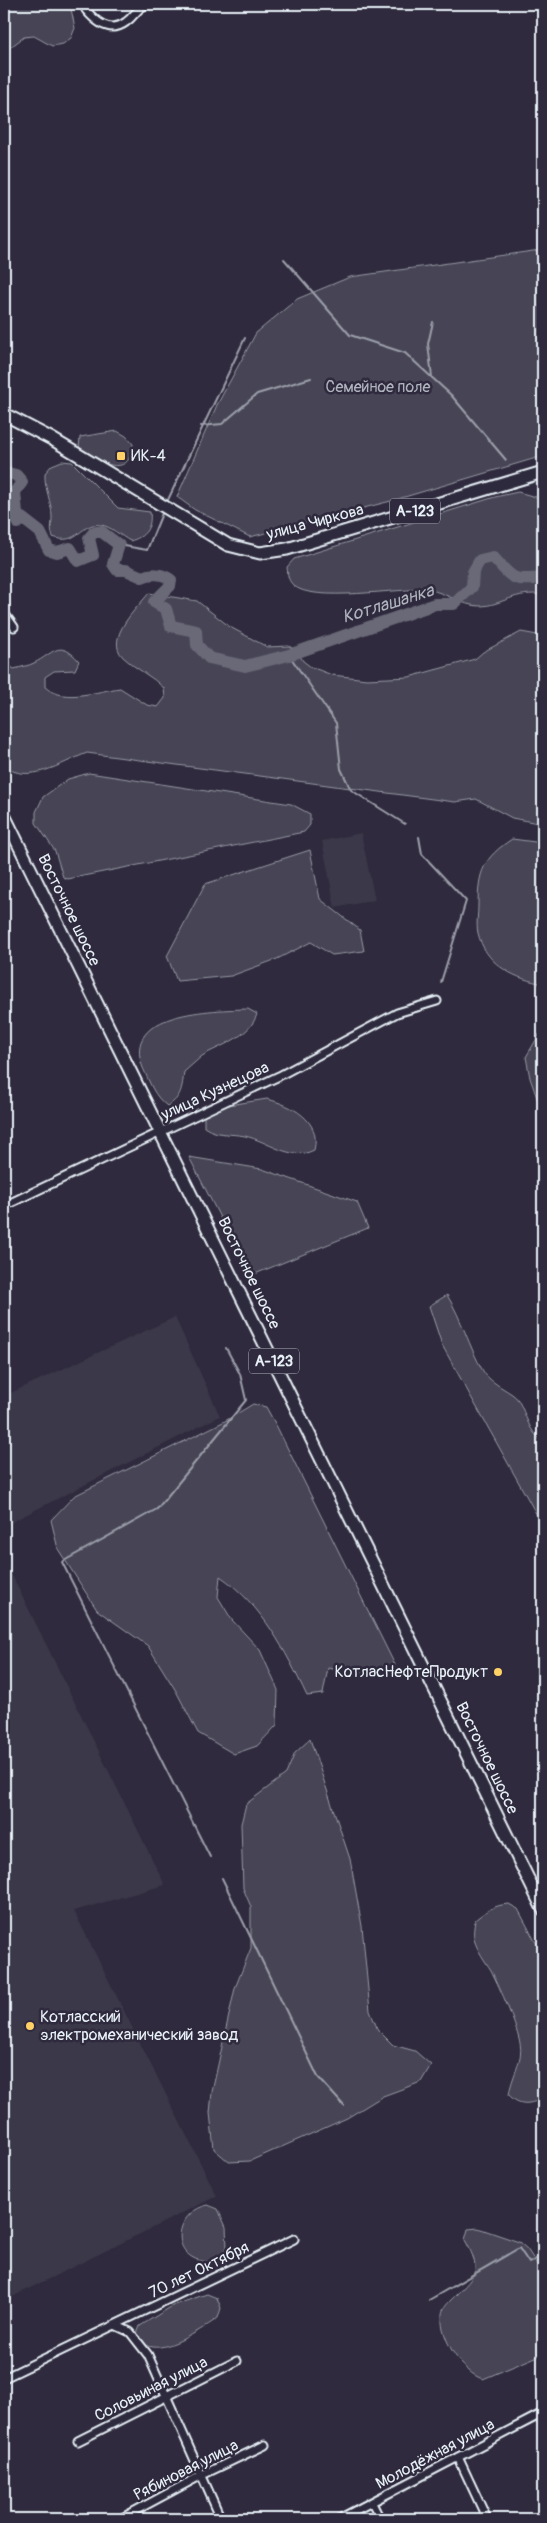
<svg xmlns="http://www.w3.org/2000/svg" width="547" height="2523" font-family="Pangolin,sans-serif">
	<rect width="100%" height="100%" fill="#2f2a3d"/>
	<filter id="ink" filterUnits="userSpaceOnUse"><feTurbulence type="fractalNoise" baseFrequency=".02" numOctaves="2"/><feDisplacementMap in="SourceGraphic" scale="10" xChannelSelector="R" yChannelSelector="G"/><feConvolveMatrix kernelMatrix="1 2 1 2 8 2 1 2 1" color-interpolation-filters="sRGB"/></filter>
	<g filter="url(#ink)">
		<path fill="#3b3749" d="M361,833l14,67 -40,8 -13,-67z
			M175,1317l45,99 -216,110v-130z
			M4,1559l161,326 -91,26 143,285 -213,105z"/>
		<path fill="#464455" stroke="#979aa6" d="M4,4h66l5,24 -4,10 -8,6 -11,2 -18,-10 -10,1 -20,15z
			M540,250l3,3v203l-152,45 -141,36 -55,-27 -18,-13 40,-92 39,-72 41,-34 53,-22z
			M117,431l9,5 7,8c-3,38 -36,17 -54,4l1,-11z
			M62,461l10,1 46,46 32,4c2,16 -5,25 -20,29 -9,-5 -20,-15 -29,-16 -20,-4 -23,22 -48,12 -3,-8 -1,-12 -1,-20 0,-15 -8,-28 -7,-44l7,-8z
			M518,492l25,7v96c-27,-5 -42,11 -63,11 -19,0 -34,-14 -51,-16 -29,-3 -117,14 -136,-5 -6,-6 -5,-11 -6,-18l7,-8 201,-62z
			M149,593l48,8 33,26 37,20 22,-1 9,6 5,9 8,6 21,8 35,4 42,-2 66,-18 8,-7 38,-20 22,4v188l-31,-6 -36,-19 -21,3 -368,-49c-26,10 -58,32 -83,13v-112l2,9 8,6c7,-2 14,-3 20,-6 19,-9 25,-25 45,-2l-4,9 -21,1 -9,6v10c19,17 52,4 75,1l27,17 11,2 7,-9 -1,-10c-12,-12 -29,-19 -41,-31 -19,-19 15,-50 26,-64z
			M89,773l202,31 19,10v11l-6,7 -236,47 -5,-2 -8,-26 -19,-28v-11l7,-15 25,-18z
			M512,839l31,4v146l-4,-6c-28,-6 -54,-20 -61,-50 -2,-8 0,-19 0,-27 0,-34 5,-48 34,-67z
			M310,850l10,49 40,31 4,21 -32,4 -21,-13 -34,17 -46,17 -54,5 -10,-25 38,-72z
			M248,1009l9,5c-7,23 -36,31 -55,42 -6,5 -12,11 -18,16 -2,15 -2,26 -17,34 -13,-10 -17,-23 -24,-38 -23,-57 70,-58 105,-59z
			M543,1028v87l-13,-37 -4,-21z
			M267,1099c24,6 55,21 47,51 -23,12 -46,-9 -69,-14 -15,-3 -28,0 -41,-9v-10l6,-9z
			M189,1157l73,12 95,33 11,26 -118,48z
			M447,1295c15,24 22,52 36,76 8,14 31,21 35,29 9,15 10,32 25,41v85l-101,-181 -13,-39z
			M253,1404l13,3 11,20 118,238 -34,10 -33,-7 -5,26 -16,2c-22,-46 -44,-90 -87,-120l-2,21 14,23 28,30 18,40 -1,35 -20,21 -23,8 -36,-21 -22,-42 -28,-45 -51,-36 -39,-61 -7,-29 23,-24 151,-75z
			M310,1739l40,120 12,67 8,85 8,19 15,15 22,6 16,14 -10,17 -38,14 -36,22 -97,43 -21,1 -15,-13 -4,-36 2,-21 23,-104 16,-40v-41l-8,-19 -2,-64 5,-20 40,-30 9,-21z
			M509,1904l9,5 25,47v142c-13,7 -24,8 -34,-3 2,-18 15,-35 11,-52 -6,-25 -18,-50 -29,-73 -6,-9 -14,-20 -17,-31 -1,-6 0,-12 1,-19 11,-9 19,-15 34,-16z
			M208,2205l10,4 8,18 1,21 -14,14c-44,1 -42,-49 -5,-57z
			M478,2228l41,14 8,7 16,24v81l-60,25c-21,-6 -44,-42 -41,-65 0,-4 5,-10 8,-13 24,-25 34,-27 15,-61l3,-11z
			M207,2294l10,4 4,10 -3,10c-14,10 -48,32 -65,29 -8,-1 -12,-6 -17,-11l4,-10 34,-21z"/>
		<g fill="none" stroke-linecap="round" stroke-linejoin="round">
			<path stroke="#9c9fab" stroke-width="2" d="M284,259l66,76 55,18 46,42 55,65
				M432,377l-4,-33 5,-22
				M201,426l21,-2 35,-30 54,-16
				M166,504l79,-166
				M119,545l28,5 16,-39
				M289,655l47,68 5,46 10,21 54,34
				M419,837l3,17 44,47 -25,81
				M210,1857l-148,-295 95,-53 89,-109 -6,-26 -14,-26
				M222,1878l96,199 26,29
				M429,2300l90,-52 10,15 14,-8"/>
			<path stroke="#696978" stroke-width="12" d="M4,472l12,3 6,7 -7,10 3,31 4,-5 18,14 9,18 8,2 13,-4 8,13 15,-6 -4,-17 5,-6h8l17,13 -6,19 4,6h9l16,7c9,-4 21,-4 29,3l-1,6 -16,16 12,7 5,17 25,5 1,14 12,13 36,8 44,-11 146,-51h19l18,-17 1,-15 7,-12 13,-3c21,23 18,24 50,21"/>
			<g stroke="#e8f1f8" stroke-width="11">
				<path id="street" d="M86,10c10,12 24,24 40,12 9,-6 8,-11 20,-18
					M4,613l10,14
					M4,1206l275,-130 118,-63 40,-12
					M115,2325l15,7 18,23 73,164
					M4,2378l290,-139
					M78,2441l159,-80
					M458,2457l29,62
					M372,2503l8,16
					M120,2519l82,-44 63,-30
					M339,2519l204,-106"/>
			</g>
			<g stroke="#e8f1f8" stroke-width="15">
				<path id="primary" d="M4,414l48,25 176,106 32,8 27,-4 256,-77
					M4,815l539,1094"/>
			</g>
			<use href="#street" stroke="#2f2a3d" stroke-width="7"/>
			<use href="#primary" stroke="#2f2a3d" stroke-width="11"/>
		</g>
	</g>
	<g fill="#ffd166" stroke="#2f2a3d" stroke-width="2">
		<rect x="116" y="451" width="10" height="10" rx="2.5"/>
		<circle cx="498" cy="1672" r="5"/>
		<circle cx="30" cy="2026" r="5"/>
	</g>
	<g text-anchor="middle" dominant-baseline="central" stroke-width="5" stroke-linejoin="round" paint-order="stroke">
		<g fill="#2f2a3d" stroke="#b0b5c0" stroke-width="1">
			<rect x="390" y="498.5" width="50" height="25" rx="4"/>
			<rect x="249" y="1348.5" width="50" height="25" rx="4"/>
		</g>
		<g font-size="15" font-weight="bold" fill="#e8f1f8">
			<text x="415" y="511">А-123</text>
			<text x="274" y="1361">А-123</text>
		</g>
		<g font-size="16" fill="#afb4bf" stroke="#2f2a3d">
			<text x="378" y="387">Семейное поле</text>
		</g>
		<g font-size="16" fill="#e8f1f8" stroke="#2f2a3d" text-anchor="start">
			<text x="131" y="456">ИК-4</text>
			<text x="488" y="1672" text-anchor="end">КотласНефтеПродукт</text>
			<text x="40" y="2017">Котласский<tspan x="40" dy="18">электромеханический завод</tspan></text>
		</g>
		<g font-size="16" fill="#e8f1f8" stroke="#2f2a3d">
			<text transform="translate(315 522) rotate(-15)">улица Чиркова</text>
			<text transform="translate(69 910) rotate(64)">Восточное шоссе</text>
			<text transform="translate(215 1091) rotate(-25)">улица Кузнецова</text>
			<text transform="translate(249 1273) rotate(64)">Восточное шоссе</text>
			<text transform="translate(487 1758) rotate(64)">Восточное шоссе</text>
			<text transform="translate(199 2270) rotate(-26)">70 лет Октября</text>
			<text transform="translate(151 2389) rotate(-27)">Соловьиная улица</text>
			<text transform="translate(435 2454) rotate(-28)">Молодёжная улица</text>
			<text transform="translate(186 2470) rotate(-27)">Рябиновая улица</text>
		</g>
		<g font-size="18" font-style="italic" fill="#afb4be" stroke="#2f2a3d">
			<text transform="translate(388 604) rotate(-17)">Котлашанка</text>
		</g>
	</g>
	<rect width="547" height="2523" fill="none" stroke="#2f2a3d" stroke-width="20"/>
	<rect x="10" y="10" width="527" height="2503" fill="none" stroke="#e8f1f8" stroke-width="2" filter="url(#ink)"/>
</svg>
